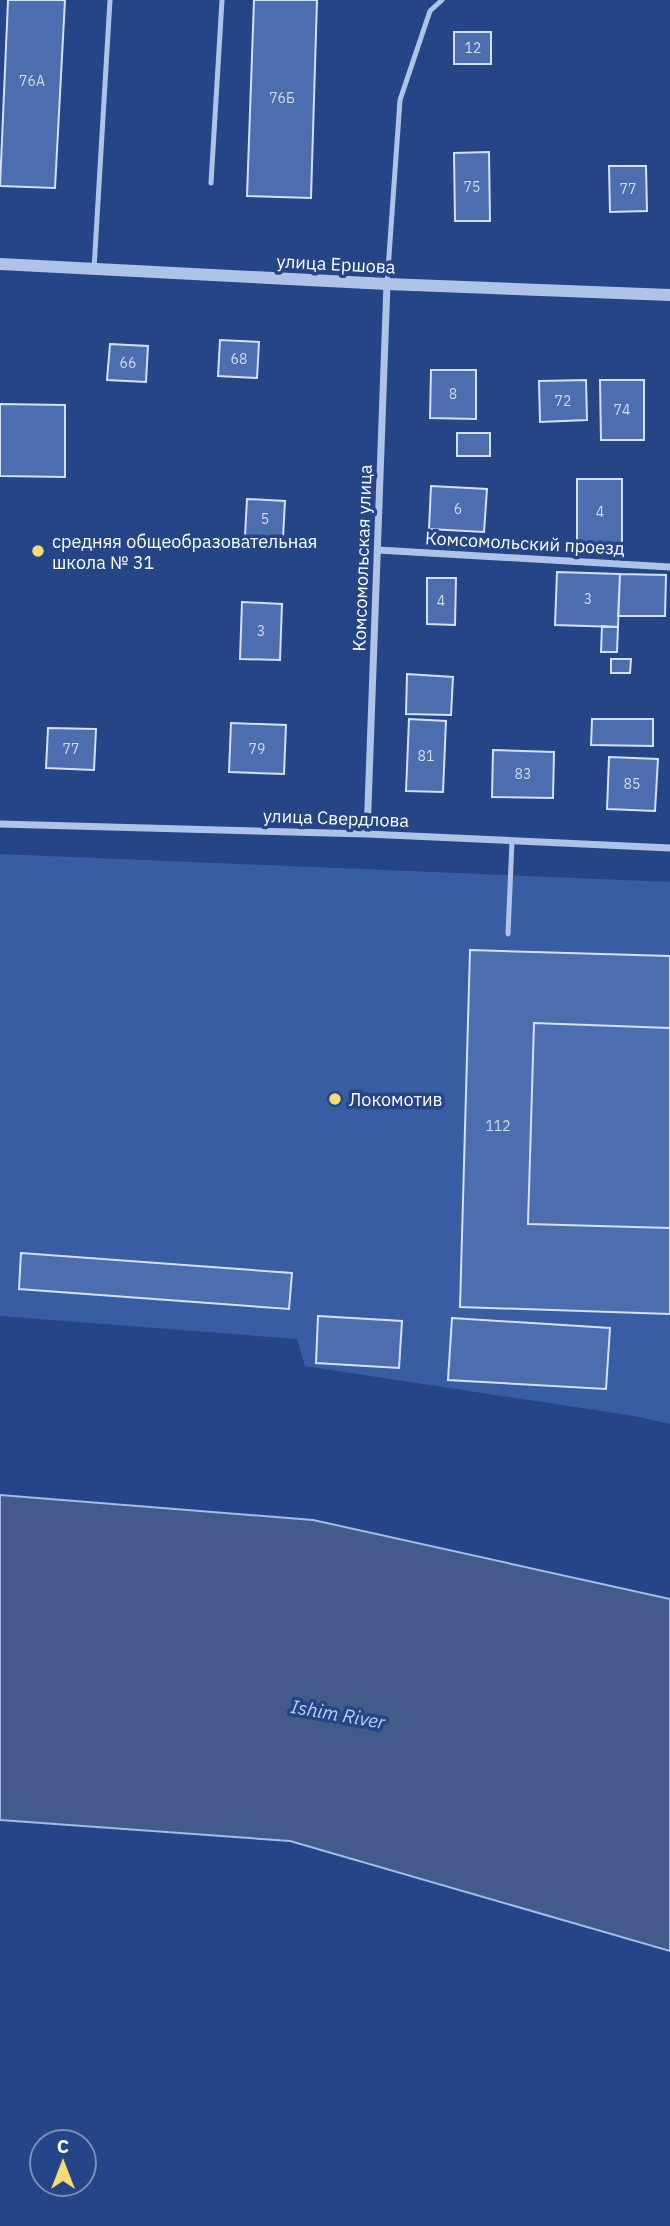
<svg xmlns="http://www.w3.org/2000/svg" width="670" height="2226" font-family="'IBM Plex Sans',sans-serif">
	<rect width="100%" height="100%" fill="#254587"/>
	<path fill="#395da3" d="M0,854l670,28v542l-36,-8 -329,-50 -8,-27 -297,-23z"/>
	<path fill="#445a8b" stroke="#a4bce9" stroke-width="2" d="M0,1495l313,25 357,79v352l-380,-110 -290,-21z"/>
	<path fill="#4d6eae" stroke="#d3e0f7" stroke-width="2" d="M8,0h57l-10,188 -55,-2z
		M254,0h63l-6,198 -64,-2z
		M454,32h37v32h-37z
		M489,152l1,69h-35l-1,-68z
		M609,166h37l1,45 -37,1z
		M220,340l39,2 -2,36 -39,-2z
		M110,344l38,2 -2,36 -39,-2z
		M431,370h45v49l-46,-1z
		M586,380l1,40 -47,2 -1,-41z
		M600,380h44v60h-43z
		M0,404l65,1v72l-65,-1z
		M457,433h33v23h-33z
		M577,479h45v65h-45z
		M431,486l56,3 -3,43 -55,-3z
		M247,499l38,2 -2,37 -38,-2z
		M557,572l63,2 -2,53 -63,-2z
		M620,574l46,1 -1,41h-47z
		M427,578h29l-1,47 -28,-1z
		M242,602l40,2 -2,56 -40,-1z
		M602,626l16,1 -1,25h-16z
		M611,659h20l-1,14h-19z
		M407,674l46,3 -2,38 -45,-1z
		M409,719l37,2 -3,71 -37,-1z
		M592,719h61v27l-62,-1z
		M231,723l55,2 -2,49 -55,-2z
		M48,728l48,1 -2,41 -48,-2z
		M493,750l61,2 -1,46 -61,-1z
		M609,757l49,2 -3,52 -48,-2z
		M470,950l200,6v72l-136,-5 -6,201 142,4v86l-210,-7z
		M534,1023l136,5v200l-142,-4z
		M21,1253l271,20 -3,36 -270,-20z
		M318,1316l84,5 -3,47 -83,-5z
		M452,1318l158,10 -4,61 -158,-9z"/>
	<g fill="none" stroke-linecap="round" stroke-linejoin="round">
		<path stroke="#afc3e9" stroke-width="5" d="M211,183l11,-183
			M94,269l16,-269
			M387,284l13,-184 30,-89 12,-11
			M508,934l4,-93"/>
		<path stroke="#afc3e9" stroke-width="7" d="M378,550l292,17
			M0,824l367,10 303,14
			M367,834l20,-550"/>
		<path stroke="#afc3e9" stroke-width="12" d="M0,264l387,20 283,11"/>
	</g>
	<g fill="#f3dc73" stroke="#254587" stroke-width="2.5">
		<circle cx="38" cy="551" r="7"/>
		<circle cx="335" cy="1099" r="7"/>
	</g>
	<g text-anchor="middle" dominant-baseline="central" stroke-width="7" stroke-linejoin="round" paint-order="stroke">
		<g font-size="14" fill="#d2dbeb">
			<text x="473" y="48">12</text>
			<text x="32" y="81">76А</text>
			<text x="282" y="98">76Б</text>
			<text x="472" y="187">75</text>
			<text x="628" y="189">77</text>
			<text x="239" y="359">68</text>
			<text x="128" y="363">66</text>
			<text x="453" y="394">8</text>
			<text x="563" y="401">72</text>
			<text x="622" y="410">74</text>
			<text x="458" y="509">6</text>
			<text x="600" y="512">4</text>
			<text x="265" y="519">5</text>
			<text x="588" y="599">3</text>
			<text x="441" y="601">4</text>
			<text x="261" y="631">3</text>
			<text x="71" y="749">77</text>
			<text x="257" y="749">79</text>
			<text x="426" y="756">81</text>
			<text x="523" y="774">83</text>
			<text x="632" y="784">85</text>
			<text x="498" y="1126">112</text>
		</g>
		<g font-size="18" fill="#fff" stroke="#254587">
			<text transform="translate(336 264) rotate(3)">улица Ершова</text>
			<text transform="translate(525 543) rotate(3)">Комсомольский проезд</text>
			<text transform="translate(362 558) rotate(-88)">Комсомольская улица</text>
			<text transform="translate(336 818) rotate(2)">улица Свердлова</text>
		</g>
		<g font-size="18" fill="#fff" stroke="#254587" text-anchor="start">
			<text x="52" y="541">средняя общеобразовательная<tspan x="52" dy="21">школа № 31</tspan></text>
			<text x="349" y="1099">Локомотив</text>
		</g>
		<g font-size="19" font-style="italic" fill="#bbcdf0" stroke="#254587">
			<text transform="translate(338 1714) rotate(10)">Ishim River</text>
		</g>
	</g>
	<g transform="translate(63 2163)"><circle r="33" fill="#254587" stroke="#7c8fb7" stroke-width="2"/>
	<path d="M0-5L12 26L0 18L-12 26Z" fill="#f3dc73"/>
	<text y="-10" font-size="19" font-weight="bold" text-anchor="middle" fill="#ffffff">С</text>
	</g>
</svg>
